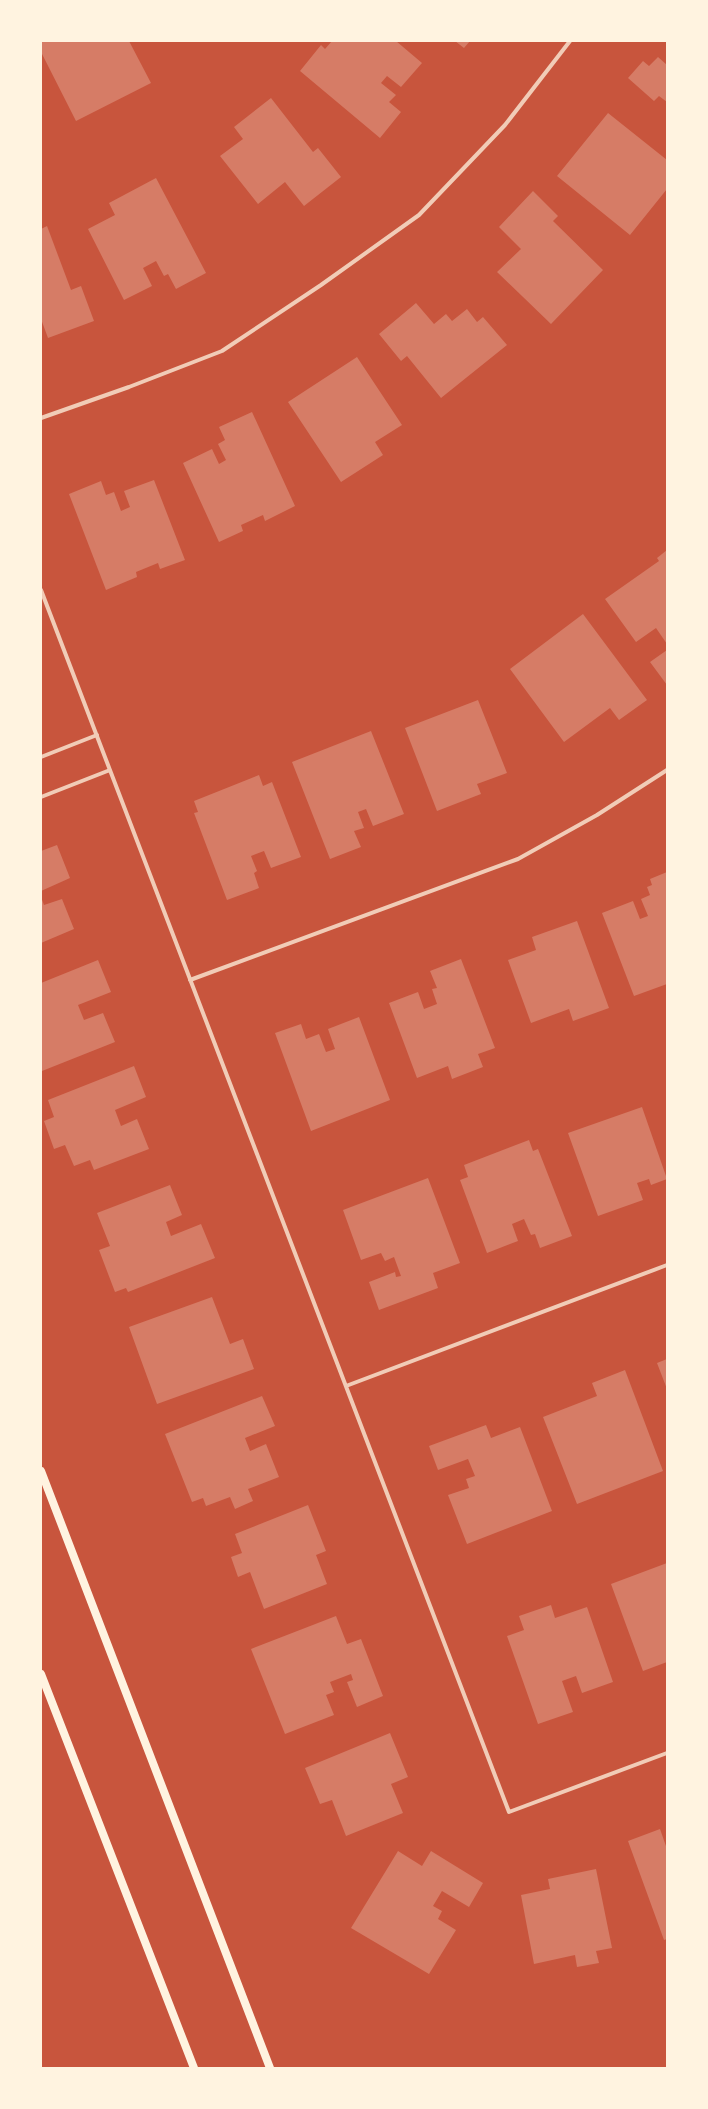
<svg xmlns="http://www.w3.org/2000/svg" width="708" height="2109" font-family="'Noto Serif',serif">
	<rect width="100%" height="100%" fill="#c8553d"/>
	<path fill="#d67c66" d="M41,41h88l22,42 -75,38 -35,-69z
		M332,41h64l26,22 -21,24 -14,-11 -6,7 15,12 -7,7 12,10 -21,26 -80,-67 21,-26 4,4z
		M455,41h15l-6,7z
		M658,57l9,8v37l-8,-6 -5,5 -26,-23 15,-17 6,5z
		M271,98l42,54 5,-4 23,29 -37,29 -19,-24 -27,22 -38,-48 23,-17 -9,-12z
		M608,113l59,47v29l-37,46 -73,-59z
		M156,178l50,95 -30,16 -8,-15 -4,2 -8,-15 -13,7 9,18 -28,14 -36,-71 27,-14 -6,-12z
		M533,191l25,25 -5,5 50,49 -52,54 -54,-52 24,-23 -22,-22z
		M47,226l24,64 10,-4 13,35 -46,17 -7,-19v-90z
		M416,303l18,21 12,-10 6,7 15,-12 10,13 6,-5 24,28 -66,53 -34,-42 -6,5 -22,-27z
		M357,357l45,68 -27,17 8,13 -42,27 -53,-80z
		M252,412l43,94 -30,15 -2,-6 -22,10 2,6 -24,11 -36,-79 29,-14 7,15 7,-4 -8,-16 7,-4 -6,-13z
		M154,480l31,80 -25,9 -2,-6 -22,9 1,5 -31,13 -37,-96 32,-13 5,14 8,-3 7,19 9,-4 -6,-16z
		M667,550v94l-11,-16 -20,14 -31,-43 54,-38 -2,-3z
		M583,614l64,86 -28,20 -9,-12 -46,34 -54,-73z
		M667,650v35l-17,-23z
		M478,700l29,73 -30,11 4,10 -44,17 -32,-83z
		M371,731l33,83 -31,12 -7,-17 -8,3 6,16 -10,3 7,16 -31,12 -38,-97z
		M259,775l4,11 9,-4 29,75 -30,11 -7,-17 -13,5 6,15 -3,2 5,15 -32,12 -33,-87 4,-1 -4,-11z
		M57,845l13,33 -29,13v-40z
		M667,872v112l-33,12 -32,-83 31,-12 7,18 8,-3 -7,-17 9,-4 -3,-8 5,-2 -2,-6z
		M41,897l3,8 18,-6 12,30 -33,14z
		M577,921l32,87 -36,13 -4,-12 -38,14 -23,-63 28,-10 -4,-13z
		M461,959l34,89 -17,6 5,13 -31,12 -4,-13 -31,12 -28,-75 29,-11 6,17 13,-5 -5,-15 5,-1 -7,-17z
		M98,960l13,32 -33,13 6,15 19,-7 12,29 -73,29 -1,-88z
		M359,1017l31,83 -79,31 -36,-98 26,-9 5,15 13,-5 7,18 9,-3 -7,-20z
		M134,1066l12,31 -31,13 6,16 16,-7 12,30 -55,21 -4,-10 -16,6 -9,-21 -11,4 -10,-28 10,-4 -6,-17z
		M642,1107l25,72 -16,6 -2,-6 -12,4 6,17 -45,16 -30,-83z
		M529,1140l4,11 5,-2 34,87 -32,12 -5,-14 -4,1 -7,-16 -12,5 6,17 -31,12 -27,-73 8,-3 -4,-12z
		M428,1178l32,85 -27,10 5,15 -59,22 -10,-28 26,-10 1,5 5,-1 -7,-19 -9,4 -4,-8 -20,7 -18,-50z
		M170,1185l12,30 -16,7 5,14 30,-12 14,34 -87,34 -2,-4 -11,4 -16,-42 11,-4 -13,-33z
		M212,1297l18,47 13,-5 11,30 -97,35 -28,-77z
		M667,1359v30l-10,-26z
		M625,1370l38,101 -86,33 -34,-87 54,-21 -5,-13z
		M262,1396l13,30 -30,12 5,13 16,-7 13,33 -31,12 5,12 -18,8 -5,-12 -24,9 -3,-8 -11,4 -27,-68z
		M486,1425l5,13 29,-11 32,84 -85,33 -19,-49 21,-7 -3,-9 9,-3 -7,-17 -30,11 -9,-24z
		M308,1505l18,46 -10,4 11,29 -63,25 -14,-37 -12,5 -7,-20 11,-4 -7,-19z
		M667,1563v99l-24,9 -32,-87z
		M551,1605l4,13 32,-11 26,75 -31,11 -6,-17 -14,5 11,31 -35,12 -31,-88 17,-6 -5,-14z
		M336,1616l11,28 14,-5 22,57 -26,11 -10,-25 6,-2 -2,-6 -21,8 4,10 -8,3 8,20 -49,19 -34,-85z
		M390,1733l18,44 -17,7 12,29 -57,23 -14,-36 -12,4 -15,-36z
		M660,1829l7,20v90l-3,1 -36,-99z
		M398,1851l24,15 9,-15 52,32 -14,24 -27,-16 -9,15 9,5 -4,8 18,11 -27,44 -78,-46z
		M596,1869l16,79 -16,3 3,12 -22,4 -2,-12 -41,9 -13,-69 29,-6 -2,-10z"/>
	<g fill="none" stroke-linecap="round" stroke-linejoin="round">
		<path stroke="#f1ccb7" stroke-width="4" d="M41,418l88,-31 93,-36 99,-66 98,-70 86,-90 65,-84
			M41,590l468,1222 158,-59
			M41,757l56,-22
			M41,797l69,-27
			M190,980l328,-121 79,-44 70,-45
			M346,1386l321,-121"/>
		<path stroke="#fff3e0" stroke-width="8" d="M41,1471l229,597
			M41,1674l153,394"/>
	</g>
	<rect width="708" height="2109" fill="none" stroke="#fff3e0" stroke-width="84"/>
</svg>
